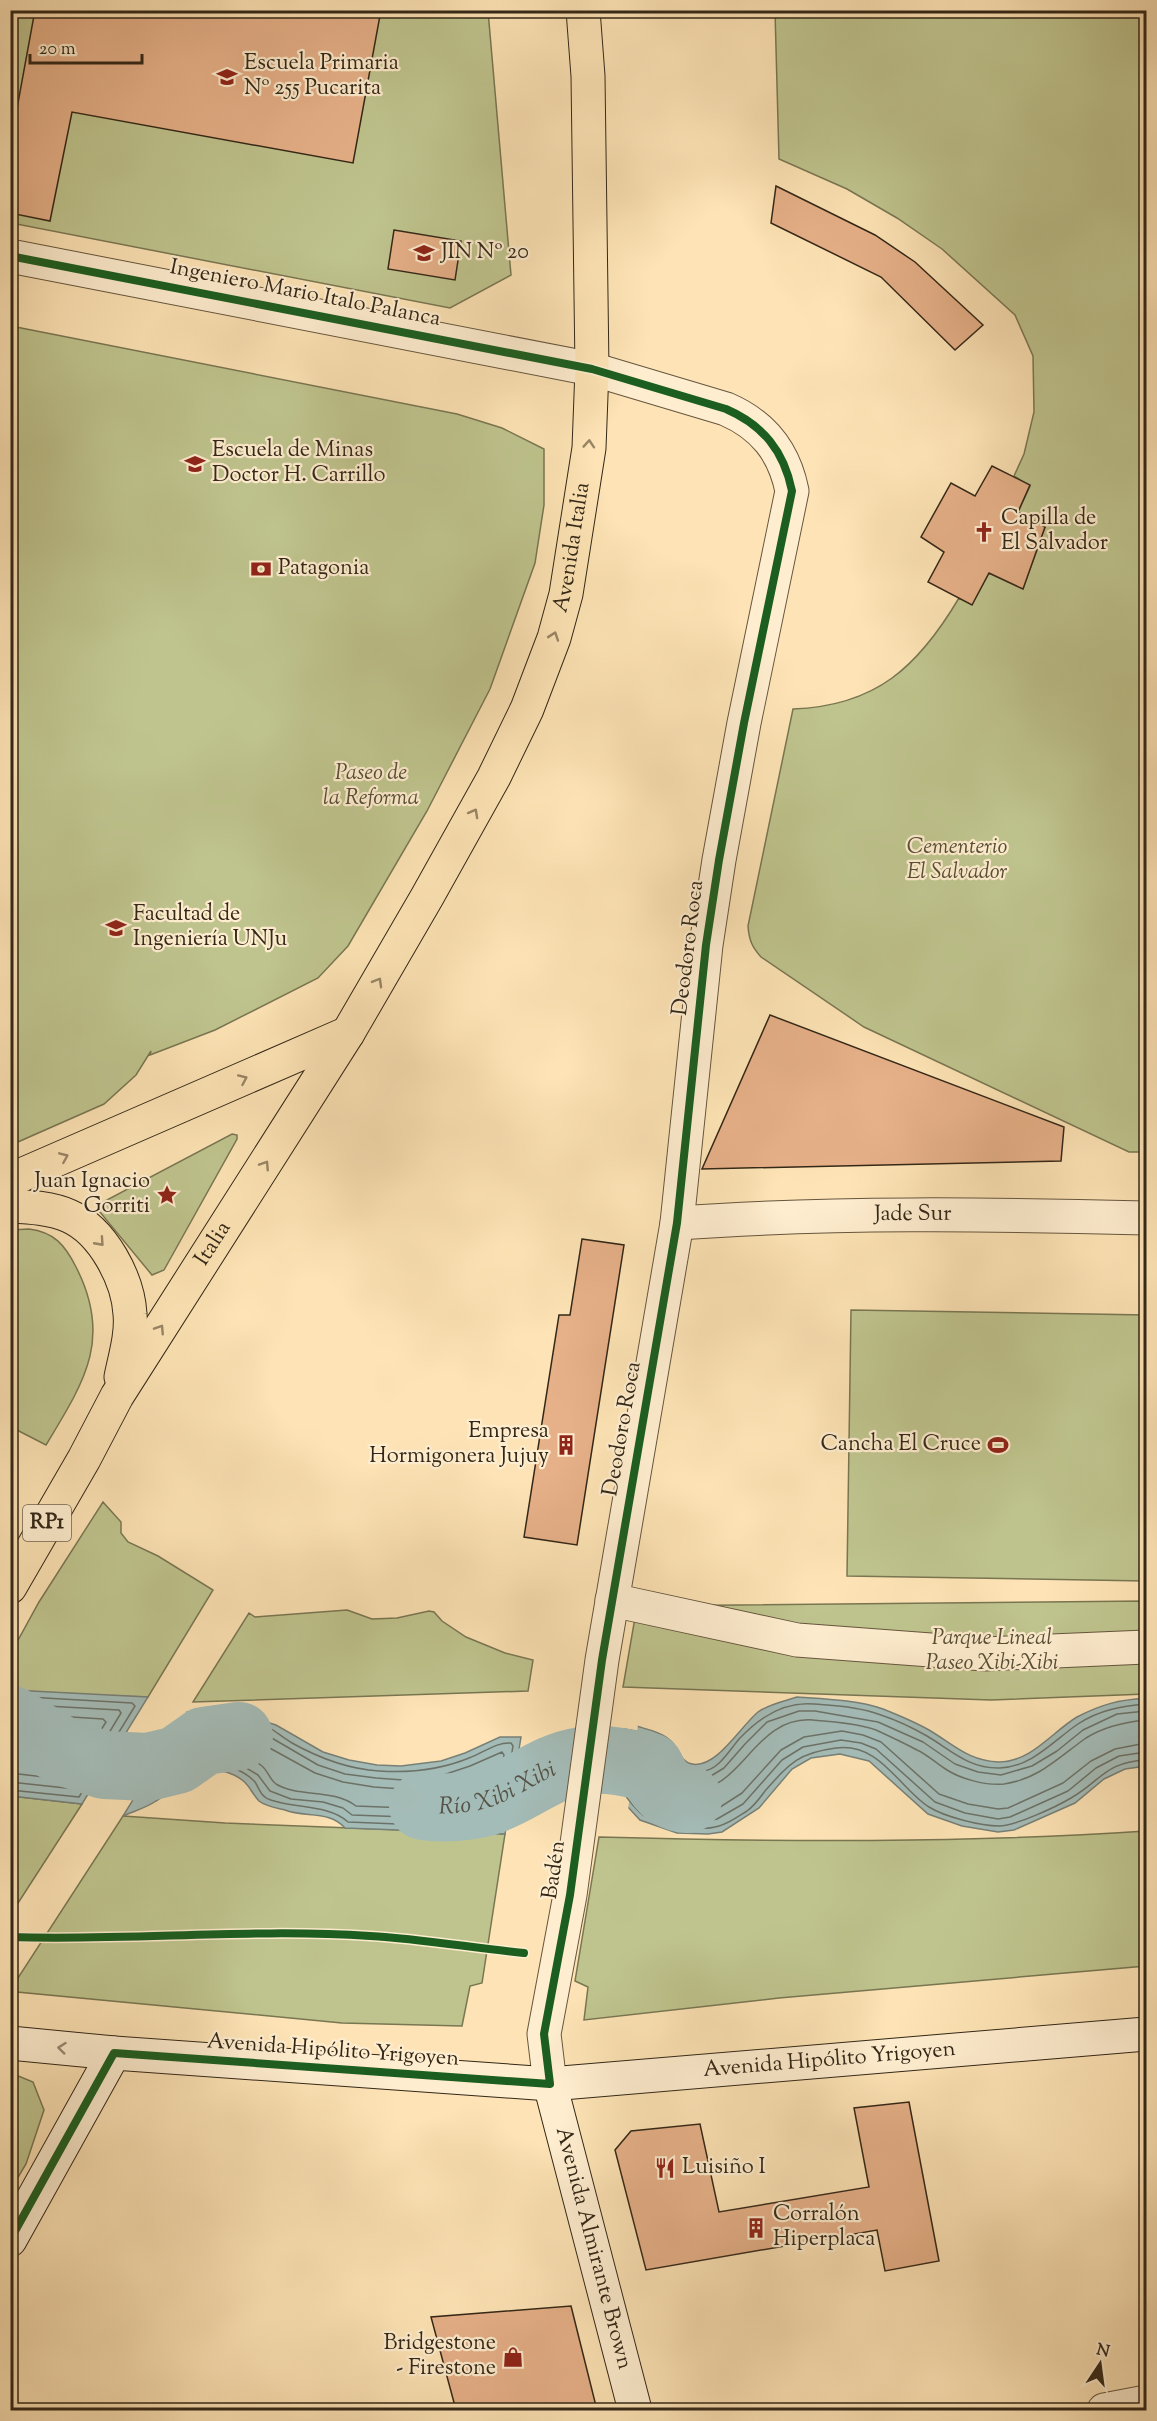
<svg xmlns="http://www.w3.org/2000/svg" width="1157" height="2421" font-family="'Sorts Mill Goudy',serif">
	<rect width="100%" height="100%" fill="#fde3b5"/>
	<filter id="stains"><feTurbulence type="fractalNoise" baseFrequency=".00333" numOctaves="4"/><feColorMatrix values="0 0 0 0 .2 0 0 0 0 .09 0 0 0 0 .02 0 0 0 .5 -.17"/></filter>
	<radialGradient id="worn" r=".72"><stop offset=".6" stop-color="#630" stop-opacity="0"/><stop offset="1" stop-color="#630" stop-opacity=".3"/></radialGradient>
	<path fill="#bfc48e" stroke="#797652" stroke-width="1.5" d="M10,11h478l23,264 -61,33 -439,-85z
		M775,11h371v1141h-17l-265,-125 -103,-70c-9,-10 -12,-17 -13,-31l45,-217c83,-3 125,-42 166,-111l13,6 17,-31 34,16 22,-62 -27,-15 12,-26 -16,-10 10,-22 10,-42 -1,-56 -18,-41 -73,-66 -45,-31 -50,-29 -68,-30z
		M11,326l446,88 45,14 42,21v56l-9,58 -45,126 -63,122 -79,135 -30,32 -103,52 -65,25 1,-4 -15,24 -32,29 -93,41z
		M232,1134l5,1v4l-73,131 -12,5 -53,-64 4,-9z
		M29,1229c25,3 36,16 47,38 37,72 8,115 -30,178l-35,-18v-197z
		M851,1310l295,5v266l-299,-5z
		M103,1502l18,20v11l7,9 30,14 55,34 -65,107 -68,-2 -69,-5v-37l28,-51z
		M1146,1601v93l-155,6 -368,-13 14,-81z
		M347,1610l25,9 25,-1 32,-7 5,1 8,9 24,16 39,16 28,7 -5,31 -335,11 56,-89 6,4z
		M11,1796l71,8 -71,110z
		M123,1816l102,7 280,11 -23,149 -12,3 -8,40 -120,-3 -325,-31 -3,-8z
		M1146,1831v135l-367,32 -195,22 4,-33 -13,-6 24,-144c183,5 365,6 547,-6z
		M11,2073l22,9 11,28 -18,54 -15,25z"/>
	<path fill="#a4bcb8" stroke="#778078" stroke-width="1.5" d="M11,1690l137,7 -66,107 -71,-8z
		M797,1697c28,2 60,3 86,12 15,6 32,13 46,21 24,14 39,31 70,32 32,0 53,-30 78,-45 25,-13 42,-17 69,-19v68l-21,3 -21,10 -29,24 -61,27 -16,2 -36,-6 -34,-12 -59,-53 -29,-7 -29,4 -19,11 -33,39 -37,24 -14,2 -31,-1 -37,-13 -13,-14 6,-81c12,4 29,7 38,16 8,7 9,21 21,23 24,5 48,-37 66,-52 11,-8 27,-11 39,-15z
		M187,1712l63,5 26,8 47,27 26,8 28,5 24,1 40,-5 24,-8 35,-16h21l-16,97 -160,-6c-16,-18 -40,-10 -60,-18 -8,-2 -20,-4 -26,-9 -10,-11 -9,-18 -25,-26 -30,-15 -54,12 -78,26 -10,7 -22,10 -33,15z"/>
	<path fill="#fde3b5" d="M618,1718l20,6 -10,87 -24,-26 11,-65z"/>
	<g fill="none" stroke-linecap="round" stroke-linejoin="round">
		<path stroke="#6c7268" stroke-width="1.5" d="M10,1696l122,7 3,3 -56,91 -69,-7
			M10,1704l109,6 2,3 -46,76 -65,-7
			M1146,1704c-24,2 -47,6 -68,20 -24,16 -46,43 -78,44 -31,1 -49,-18 -73,-32 -14,-8 -31,-16 -46,-21 -20,-8 -45,-9 -67,-11 -30,-3 -54,13 -74,34 -10,11 -21,32 -37,33 -27,2 -22,-13 -37,-26 -10,-9 -30,-14 -42,-16l-10,52c8,9 19,27 29,34 17,11 57,17 76,11 9,-2 20,-10 28,-15 7,-5 13,-13 18,-20 25,-28 33,-38 71,-43 44,-6 63,40 93,59 16,10 52,19 70,19 16,0 57,-19 72,-28 31,-18 34,-36 75,-38
			M1146,1711l-29,3 -34,16 -26,21 -25,15 -31,9 -23,-3 -23,-8 -32,-22 -45,-20 -63,-11h-16l-32,11 -22,22 -21,24 -18,11 -23,-3 -10,-7 -12,-18 -31,-12 -8,38 26,32 31,11 28,1 10,-2 26,-15 39,-44 21,-13 38,-7 20,3 15,6 59,53 30,11 33,6 12,-2 58,-26 28,-23 23,-12 27,-4
			M10,1713l93,6 3,3 -36,58 -60,-7
			M191,1719c25,2 59,1 82,11 6,4 12,9 19,13 27,15 55,26 87,28 31,2 61,-1 90,-13 14,-5 27,-16 42,-15l2,3 -13,80 -3,2 -149,-6c-18,-16 -47,-14 -70,-20 -4,-1 -10,-2 -13,-5 -5,-3 -7,-11 -10,-15 -10,-11 -28,-18 -42,-17 -30,1 -47,32 -70,34l-1,-4z
			M1146,1720c-21,2 -41,6 -60,18 -27,19 -47,41 -82,46 -17,2 -43,-5 -57,-14 -10,-6 -19,-15 -30,-20 -13,-7 -28,-14 -41,-20 -19,-7 -43,-8 -63,-10 -63,-5 -73,84 -130,66 -18,-6 -16,-19 -28,-29 -4,-3 -11,-5 -16,-6l-4,2 -3,21 21,27 27,10h34l28,-18 39,-43 23,-13 38,-6 21,4 18,7 58,52 29,10 30,5 10,-1 55,-25 28,-22 24,-12 31,-6
			M195,1727l53,4 22,6 48,28 27,9 31,4 27,2 40,-5 27,-9 32,-14 2,3 -10,63 -3,2 -139,-5 -9,-7 -20,-6 -32,-3 -21,-8 -12,-16 -23,-14 -26,-3 -20,5 -22,12 -1,-4z
			M200,1736l47,4 19,6 49,27 28,9 31,5 28,2 25,-3 20,-3 43,-15 2,3 -5,38 -3,2 -128,-5c-24,-18 -57,-8 -80,-22 -6,-4 -8,-13 -14,-18 -14,-11 -32,-19 -51,-18 -6,1 -12,3 -18,4l-1,-4z"/>
		<g stroke="#a4bcb8" stroke-width="68">
			<path d="M10,1719l54,33 40,13 44,2 29,-7 27,-19 35,-5"/>
			<path id="s1" d="M423,1806c18,3 52,1 69,-6 30,-11 56,-34 89,-39 24,-4 45,2 69,6 8,17 17,31 38,32"/>
		</g>
	</g>
	<path fill="#e6b088" stroke="#332717" stroke-width="1.5" d="M35,10h346l-28,153 -281,-51 -22,109 -40,-8v-100l6,1z
		M776,186l99,49 40,27 68,63 -28,25 -74,-73 -110,-54z
		M394,230l67,11 -6,39 -67,-11z
		M992,466l38,19 -12,27 27,15 -22,62 -34,-16 -17,32 -44,-23 16,-30 -23,-15 30,-54 24,13z
		M770,1015l294,112 -3,34 -359,8z
		M582,1239l42,6 -47,300 -53,-8 35,-222h11z
		M909,2102l30,159 -54,10 -8,-41 -231,40 -31,-120 16,-19 69,-7 19,88 150,-25 -15,-79z
		M571,2306l26,104h-141l-25,-93z"/>
	<g fill="none" stroke-linecap="round" stroke-linejoin="round">
		<g stroke="#66563e" stroke-width="35">
			<g id="minor">
				<path d="M10,256l582,113"/>
				<path id="s2" d="M677,1223c156,-11 313,-9 469,-5"/>
				<path d="M612,1600l185,40 187,14 162,-7"/>
				<path d="M1104,2410l42,-8"/>
			</g>
		</g>
		<g stroke="#66563e" stroke-width="35">
			<path id="tertiary" d="M550,2084l-6,-50 26,-139 32,-235 75,-437 29,-278 13,-85 25,-137 48,-232c-8,-40 -29,-66 -66,-82l-134,-40"/>
		</g>
		<g stroke="#332717" stroke-width="35">
			<g id="secondary">
				<path id="s3" d="M10,2043l104,10 436,31 596,-50"/>
				<path id="s4" d="M550,2084l85,326"/>
				<path d="M10,2240l104,-187"/>
			</g>
		</g>
		<g stroke="#332717" stroke-width="35">
			<g id="primary">
				<path d="M10,1180l338,-147"/>
				<path d="M10,1206c20,1 41,2 59,10 34,15 59,63 61,98 2,21 -5,43 -9,63"/>
				<path id="s5" d="M10,1587l74,-128 33,-63 231,-363 79,-136 67,-120 33,-68 27,-71 12,-44 23,-146 3,-79 -4,-293 -5,-66"/>
			</g>
		</g>
		<use href="#minor" stroke="#feedcf" stroke-width="33"/>
		<use href="#tertiary" stroke="#feedcf" stroke-width="33"/>
		<use href="#secondary" stroke="#feedcf" stroke-width="33"/>
		<use href="#primary" stroke="#fde3b5" stroke-width="33"/>
		<g stroke="#feedcf" stroke-width="11">
			<path id="cycleway" d="M10,256l582,113 134,40c37,16 58,42 66,82l-48,232 -25,137 -13,85 -29,278 -75,437 -32,235 -26,139 6,50 -436,-31 -104,187
				M10,1937c120,4 241,-9 360,-1 52,3 103,12 154,17"/>
		</g>
		<use href="#cycleway" stroke="#1b5e20" stroke-width="8"/>
	</g>
	<defs><path id="oneway-chevron" d="M-2-3.5L2.5 0L-2 3.5" fill="none" stroke-width="1.6" stroke-linecap="round" stroke-linejoin="round" transform="scale(1.5)"/></defs>
	<g stroke="#988566">
		<use href="#oneway-chevron" transform="translate(589 444) rotate(-86)"/>
		<use href="#oneway-chevron" transform="translate(554 636) rotate(-71)"/>
		<use href="#oneway-chevron" transform="translate(474 813) rotate(-61)"/>
		<use href="#oneway-chevron" transform="translate(378 982) rotate(-60)"/>
		<use href="#oneway-chevron" transform="translate(243 1079) rotate(-24)"/>
		<use href="#oneway-chevron" transform="translate(64 1157) rotate(-23)"/>
		<use href="#oneway-chevron" transform="translate(265 1165) rotate(-57)"/>
		<use href="#oneway-chevron" transform="translate(100 1242) rotate(48)"/>
		<use href="#oneway-chevron" transform="translate(160 1329) rotate(-57)"/>
	</g>
	<use stroke="#988a73" href="#oneway-chevron" transform="translate(62 2048) rotate(-174)"/>
	<defs>
		<g id="school-bare" transform="scale(1.62)"><path d="M0-5L7-2L0 1L-7-2ZM-4 1L0 2.5L4 1V4Q0 6-4 4Z" fill="#8f2418" stroke="#feedcf" stroke-width="2.5" paint-order="stroke"/></g>
		<g id="church-bare" transform="scale(1.62)"><path d="M-1.2-6h2.4v3.5h3.3v2.4h-3.3V6h-2.4V-.1h-3.3v-2.4h3.3Z" fill="#8f2418" stroke="#feedcf" stroke-width="2.5" paint-order="stroke"/></g>
		<g id="bank-bare" transform="scale(1.62)"><path d="M-6-4H6V4H-6ZM0-2.3a2.3 2.3 0 1 0 0 4.6a2.3 2.3 0 1 0 0-4.6Z" fill="#8f2418" stroke="#feedcf" stroke-width="2.5" paint-order="stroke"/></g>
		<g id="university-bare" transform="scale(1.62)"><path d="M0-5L7-2L0 1L-7-2ZM-4 1L0 2.5L4 1V4Q0 6-4 4Z" fill="#8f2418" stroke="#feedcf" stroke-width="2.5" paint-order="stroke"/></g>
		<g id="sight-bare" transform="scale(1.62)"><path d="M0-6L1.8-2.2L6-1.7L2.9 1.2L3.7 5.4L0 3.3L-3.7 5.4L-2.9 1.2L-6-1.7L-1.8-2.2Z" fill="#8f2418" stroke="#feedcf" stroke-width="2.5" paint-order="stroke"/></g>
		<g id="building-bare" transform="scale(1.62)"><path d="M-4-6H4V6H1V3H-1V6H-4ZM-2.5-4.3h1.7v1.8h-1.7ZM.8-4.3h1.7v1.8H.8ZM-2.5-1h1.7V.8h-1.7ZM.8-1h1.7V.8H.8Z" fill="#8f2418" stroke="#feedcf" stroke-width="2.5" paint-order="stroke"/></g>
		<g id="stadium-bare" transform="scale(1.62)"><path d="M0-5a6.5 5 0 1 0 0 10a6.5 5 0 1 0 0-10ZM-3.5-1.8h7v3.6h-7Z" fill="#8f2418" stroke="#feedcf" stroke-width="2.5" paint-order="stroke"/></g>
		<g id="restaurant-bare" transform="scale(1.62)"><path d="M-5-6h1v4h1v-4h1v4h1v-4h1v5L-1.5 .5V6h-2V.5L-5-1ZM5-6V6H3V1.5H1.5Q1.5-4 5-6Z" fill="#8f2418" stroke="#feedcf" stroke-width="2.5" paint-order="stroke"/></g>
		<g id="shop-bare" transform="scale(1.62)"><path d="M-5-2.5h2.3a2.7 3.5 0 0 1 5.4 0H5L5.5 6h-11ZM-1.5-2.5h3a1.5 2.3 0 0 0-3 0Z" fill="#8f2418" stroke="#feedcf" stroke-width="2.5" paint-order="stroke"/></g>
	</defs>
	<g fill-rule="evenodd">
		<use href="#school-bare" x="227" y="77"/>
		<use href="#school-bare" x="424" y="253"/>
		<use href="#school-bare" x="195" y="464"/>
		<use href="#church-bare" x="984" y="532"/>
		<use href="#bank-bare" x="261" y="569"/>
		<use href="#university-bare" x="116" y="928"/>
		<use href="#sight-bare" x="167" y="1195"/>
		<use href="#building-bare" x="566" y="1445"/>
		<use href="#stadium-bare" x="998" y="1445"/>
		<use href="#restaurant-bare" x="665" y="2168"/>
		<use href="#building-bare" x="756" y="2228"/>
		<use href="#shop-bare" x="513" y="2357"/>
	</g>
	<g text-anchor="middle" dominant-baseline="central" stroke-width="4.5" stroke-linejoin="round" paint-order="stroke">
		<rect fill="#feedcf" stroke="#70624e" stroke-width="1.5" x="23" y="1505" width="48" height="36" rx="4.5"/>
		<g font-size="21" font-weight="bold" fill="#332717">
			<text x="47" y="1523">RP1</text>
		</g>
		<g font-size="22" fill="#332717" stroke="#feedcf" text-anchor="start">
			<text x="244" y="64">Escuela Primaria<tspan x="244" dy="25">Nº 255 Pucarita</tspan></text>
			<text x="441" y="253">JIN Nº 20</text>
			<text x="212" y="451">Escuela de Minas<tspan x="212" dy="25">Doctor H. Carrillo</tspan></text>
			<text x="1001" y="519">Capilla de<tspan x="1001" dy="25">El Salvador</tspan></text>
			<text x="278" y="569">Patagonia</text>
			<text x="133" y="915">Facultad de<tspan x="133" dy="25">Ingeniería UNJu</tspan></text>
			<text x="150" y="1182" text-anchor="end">Juan Ignacio<tspan x="150" dy="25">Gorriti</tspan></text>
			<text x="549" y="1432" text-anchor="end">Empresa<tspan x="549" dy="25">Hormigonera Jujuy</tspan></text>
			<text x="981" y="1445" text-anchor="end">Cancha El Cruce</text>
			<text x="682" y="2168">Luisiño I</text>
			<text x="773" y="2215">Corralón<tspan x="773" dy="25">Hiperplaca</tspan></text>
			<text x="496" y="2344" text-anchor="end">Bridgestone<tspan x="496" dy="25">- Firestone</tspan></text>
		</g>
		<g font-size="22" fill="#332717" stroke="#feedcf">
			<text transform="translate(305 294) rotate(11)">Ingeniero Mario Italo Palanca</text>
			<text stroke="none"><textPath href="#s5" startOffset="1188">Avenida Italia</textPath></text>
			<text transform="translate(689 948) rotate(-83)">Deodoro Roca</text>
			<text stroke="none"><textPath href="#s2" startOffset="236">Jade Sur</textPath></text>
			<text stroke="none"><textPath href="#s5" startOffset="399">Italia</textPath></text>
			<text transform="translate(623 1429) rotate(-80)">Deodoro Roca</text>
			<text transform="translate(555 1870) rotate(-82)">Badén</text>
			<text transform="translate(333 2051) rotate(4)">Avenida Hipólito Yrigoyen</text>
			<text stroke="none"><textPath href="#s3" startOffset="822">Avenida Hipólito Yrigoyen</textPath></text>
			<text stroke="none"><textPath href="#s4" startOffset="170">Avenida Almirante Brown</textPath></text>
		</g>
		<g font-size="22" font-style="italic" fill="#564e35" stroke="#feedcf">
			<text x="371" y="774">Paseo de<tspan x="371" dy="25">la Reforma</tspan></text>
			<text x="957" y="848">Cementerio<tspan x="957" dy="25">El Salvador</tspan></text>
			<text x="992" y="1639">Parque Lineal<tspan x="992" dy="25">Paseo Xibi-Xibi</tspan></text>
		</g>
		<g font-size="24" font-style="italic" fill="#555447" stroke="#feedcf">
			<text stroke="none"><textPath href="#s1" startOffset="78">Río Xibi Xibi</textPath></text>
		</g>
	</g>
	<rect width="1157" height="2421" fill="none" stroke="#fde3b5" stroke-width="36"/>
	<rect x="12" y="12" width="1133" height="2397" fill="none" stroke="#332717" stroke-width="3"/>
	<rect x="18" y="18" width="1121" height="2385" fill="none" stroke="#332717" stroke-width="1.5"/>
	<g transform="translate(1100 2364) rotate(13)" stroke="#feedcf" stroke-width="4.5" paint-order="stroke">
	<path d="M0-4.5L10 22L0 15L-10 22Z" fill="#332717"/>
	<text y="-9" font-size="16" font-weight="bold" text-anchor="middle" fill="#332717">N</text>
	</g>
	<path d="M30 54v9h112v-9" fill="none" stroke="#332717" stroke-width="3"/>
	<text x="39" y="54" font-size="18" fill="#332717" stroke="#feedcf" stroke-width="4.5" paint-order="stroke">20 m</text>
	<rect width="100%" height="100%" filter="url(#stains)"/>
	<rect width="100%" height="100%" fill="url(#worn)"/>
</svg>
